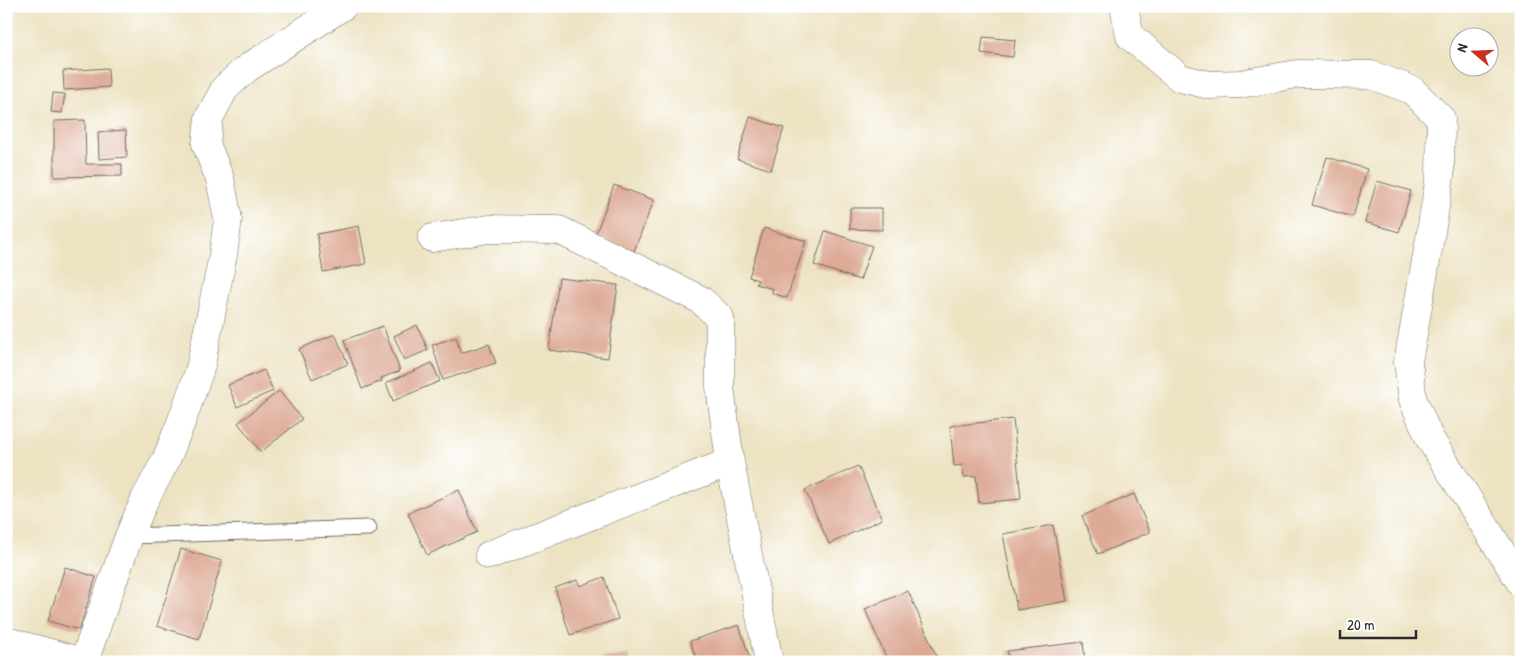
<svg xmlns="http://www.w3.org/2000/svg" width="1527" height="668" font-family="'Patrick Hand',sans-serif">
	<rect width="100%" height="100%" fill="#fff"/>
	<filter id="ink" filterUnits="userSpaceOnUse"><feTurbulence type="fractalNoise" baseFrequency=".02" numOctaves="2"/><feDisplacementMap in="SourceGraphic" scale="10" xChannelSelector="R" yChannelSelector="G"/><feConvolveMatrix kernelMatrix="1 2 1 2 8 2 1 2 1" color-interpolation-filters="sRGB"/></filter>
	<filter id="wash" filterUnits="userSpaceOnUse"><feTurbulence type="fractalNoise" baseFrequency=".0096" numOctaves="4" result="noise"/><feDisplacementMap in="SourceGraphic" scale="20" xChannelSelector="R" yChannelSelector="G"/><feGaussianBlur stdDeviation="1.12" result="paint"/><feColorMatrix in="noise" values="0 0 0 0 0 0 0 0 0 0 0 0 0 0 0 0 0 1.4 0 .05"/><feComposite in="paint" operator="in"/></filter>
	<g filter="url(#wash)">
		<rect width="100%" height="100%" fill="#ede3c3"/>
		<g id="blocks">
			<path fill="#ddaa96" d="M983,37l32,3 -2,17 -32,-4z
				M108,68l1,19 -45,3 -1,-19z
				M53,93l12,1 -3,19 -11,-1z
				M750,117l34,11 -13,42 -34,-11z
				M85,120l1,44h36v12l-68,1v-56z
				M126,130l1,27 -28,2 -1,-27z
				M1327,157l40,12 -14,48 -41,-12z
				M1377,181l34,10 -12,41 -34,-10z
				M614,185l40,15 -20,51 -39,-15z
				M850,208h32v22l-32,-1z
				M359,226l7,38 -43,8 -6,-38z
				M764,228l42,13 -19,57 -15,-5 1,-4 -17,-5 2,-4 -9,-3z
				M825,231l47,15 -12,34 -46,-15z
				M559,278l59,7 -10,73 -59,-8z
				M417,325l11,25 -24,10 -10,-24z
				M383,326l17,45 -19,7 1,3 -20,8 -18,-49z
				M335,334l13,30 -36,15 -13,-30z
				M456,337l5,16 28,-9 7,19 -53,17 -11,-35z
				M432,363l8,18 -47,20 -7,-18z
				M264,370l9,21 -36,16 -9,-22z
				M279,391l23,28 -41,33 -23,-29z
				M1013,419l8,80 -42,4 -3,-27 -12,1 -2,-12 -8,1 -4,-40z
				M858,466l24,53 -53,25 -24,-54z
				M459,490l18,42 -50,23 -19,-42z
				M1134,494l16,38 -52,22 -16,-38z
				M1053,525l14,76 -50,9 -14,-76z
				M181,549l41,12 -23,78 -42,-13z
				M65,567l31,10 -17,53 -31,-9z
				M604,577l14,42 -48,16 -15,-47 22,-8 3,6z
				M908,591l31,71h-51l-23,-53z
				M739,625l12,37h-54l-7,-21z
				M1083,642l2,20h-76l-2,-11z
				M629,655v7h-48v-2z"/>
		</g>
	</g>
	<g filter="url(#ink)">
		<use href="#blocks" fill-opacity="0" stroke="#6f6b60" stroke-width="1"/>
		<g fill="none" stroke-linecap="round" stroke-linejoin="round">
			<g stroke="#6f6b60" stroke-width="17">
				<path id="lane" d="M129,536l240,-8"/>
			</g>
			<g stroke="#6f6b60" stroke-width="29">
				<path id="street" d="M1124,6l6,30 50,42 29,7 31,-1 57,-10 74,1 41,15 29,29 -1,57 -10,62 -22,124 5,38 17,39 91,144
					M432,238l57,-9 70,1 142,70 19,18v69l10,75 39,200
					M489,555l241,-93
					M6,641l77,21
					M84,661l45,-125 16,-37 21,-39 16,-40 18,-51 23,-114 5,-36 -8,-40 -14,-35 3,-26 16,-30 21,-19 97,-63"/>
			</g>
			<use href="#lane" stroke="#fff" stroke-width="15"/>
			<use href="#street" stroke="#fff" stroke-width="28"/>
		</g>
	</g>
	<rect width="1527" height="668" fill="none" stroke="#fff" stroke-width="25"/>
	<g transform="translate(1474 52) rotate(289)"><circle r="24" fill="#ffffff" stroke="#aaaaaa"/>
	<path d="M0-4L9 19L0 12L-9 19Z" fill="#c8321e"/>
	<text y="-8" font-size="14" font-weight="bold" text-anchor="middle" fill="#2b2b2b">N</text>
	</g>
	<path d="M1340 630v8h76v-8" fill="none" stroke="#2b2b2b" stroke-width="2.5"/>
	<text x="1347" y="630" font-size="15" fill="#2b2b2b" stroke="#ffffff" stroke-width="4" paint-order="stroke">20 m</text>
</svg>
